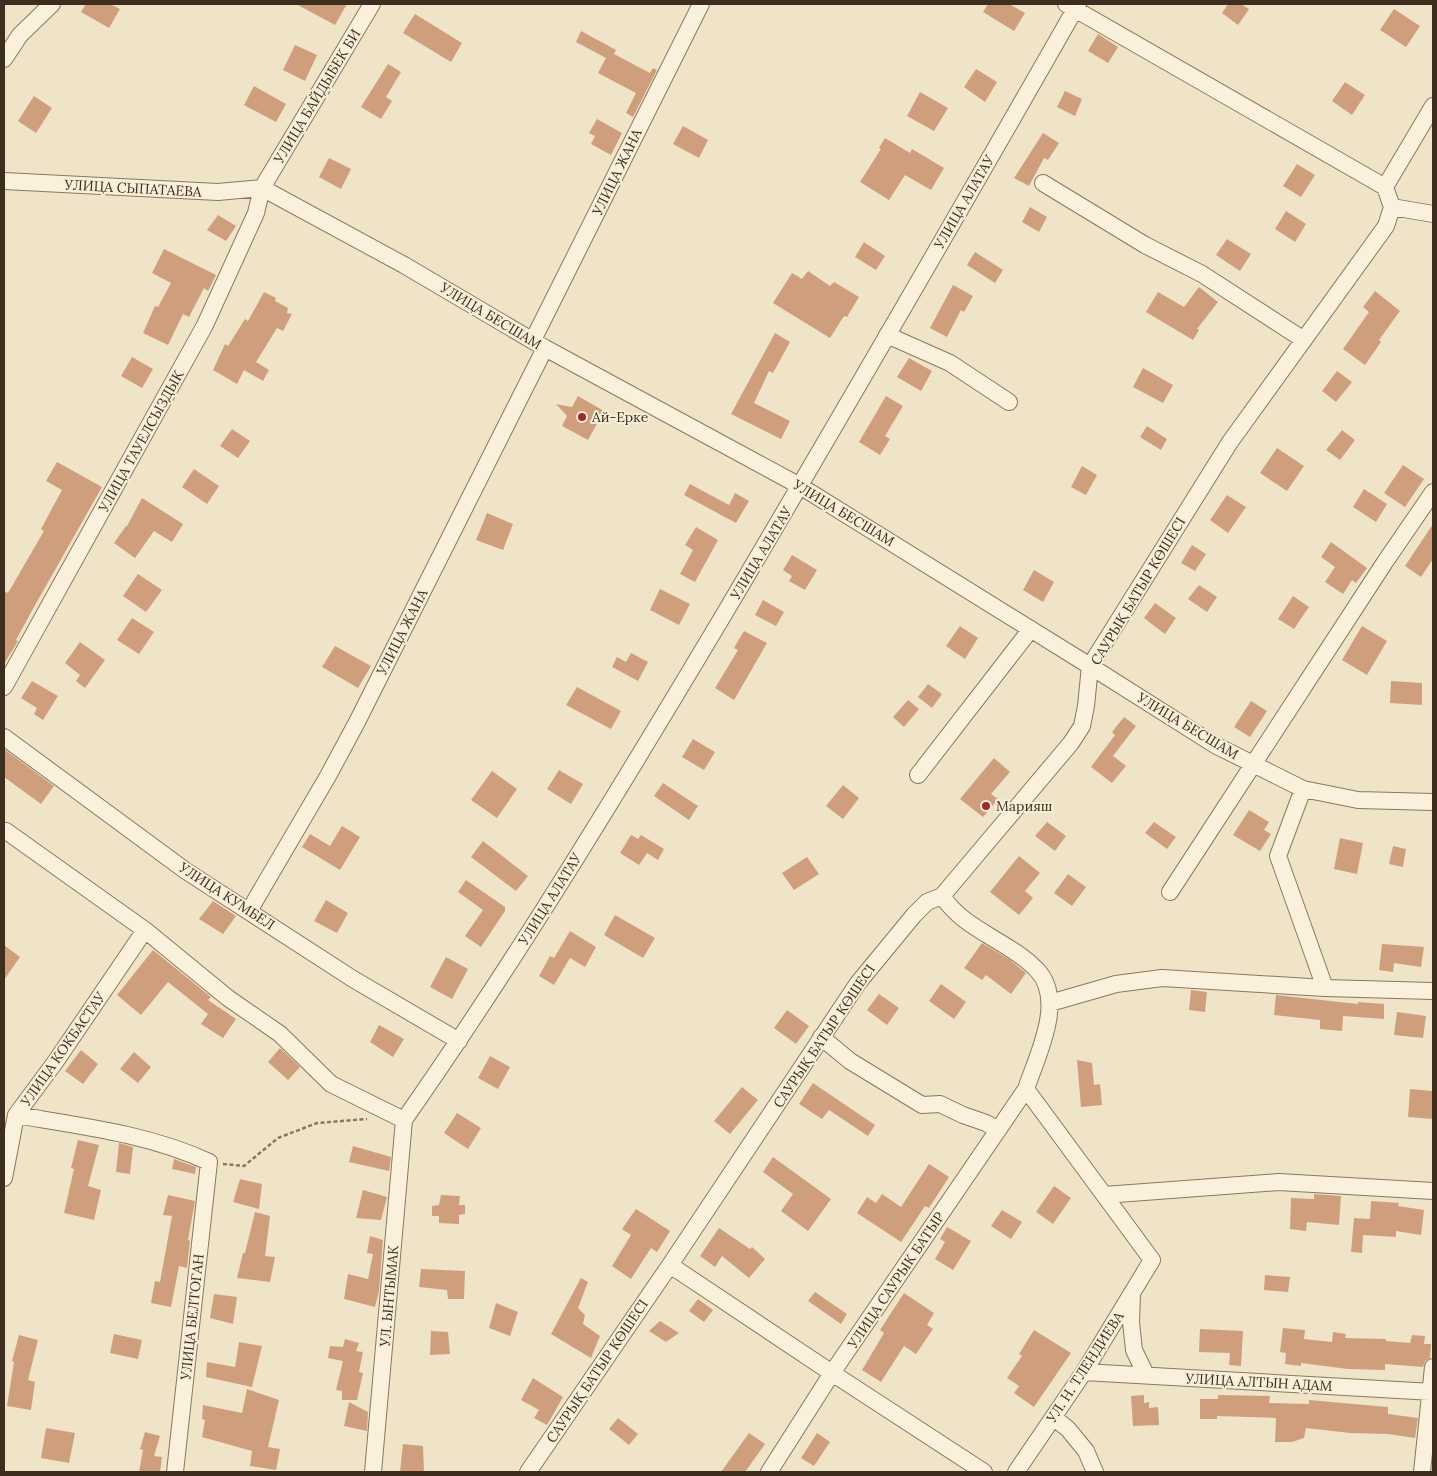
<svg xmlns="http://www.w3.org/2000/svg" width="1437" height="1476" font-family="Lora,serif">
	<rect width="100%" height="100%" fill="#f0e4c8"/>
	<path fill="#cf9f7d" d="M86,4h24l10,5 -11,19 -28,-16z
		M296,4h51l-12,21z
		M988,4h21l16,9 -11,18 -31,-19z
		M1228,4h13l8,5 -11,16 -16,-12z
		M1394,9l26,17 -14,21 -26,-17z
		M415,14l47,29 -11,19 -48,-29z
		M581,31l35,19 -2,4 36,19 3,-5 4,2 -24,47 -7,-4 10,-20 -38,-20 8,-15 -30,-16z
		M1098,34l20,13 -10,16 -20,-12z
		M295,45l22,10 -12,26 -22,-11z
		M388,64l13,8 -15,25 6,4 -11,18 -20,-12z
		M976,69l21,13 -12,20 -21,-15z
		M1345,82l20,13 -13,20 -20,-14z
		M254,86l32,18 -10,18 -32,-17z
		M1065,91l17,8 -7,17 -18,-9z
		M920,92l28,16 -14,23 -27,-15z
		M34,96l18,12 -16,25 -18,-12z
		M597,119l25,14 -11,22 -20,-11 4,-8 -6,-3z
		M683,126l25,14 -9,18 -26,-14z
		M1043,133l16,10 -11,17 -4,-2 -15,28 -15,-8z
		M885,138l25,15 2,-4 32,19 -13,22 -26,-15 -16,25 -29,-18 21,-33 -2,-1z
		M329,158l22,11 -10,20 -22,-12z
		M1297,164l18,11 -14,22 -18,-11z
		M1030,207l17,10 -8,15 -17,-10z
		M1286,211l20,13 -11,18 -20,-13z
		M218,215l18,11 -10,15 -19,-11z
		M1227,239l24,15 -11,17 -24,-16z
		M864,242l21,14 -9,14 -21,-13z
		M164,249l52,26 -8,16 -4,-3 -15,29 -6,-3 -15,31 -25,-12 12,-27 3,1 13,-24 -19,-10z
		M975,252l28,18 -8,13 -28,-18z
		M808,271l22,15 4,-4 25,15 -12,20 -3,-1 -14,22 -57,-35 19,-30 10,6z
		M953,285l20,11 -9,16 -3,-2 -14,27 -17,-9z
		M1199,287l19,15 -21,27 2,1 -6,10 -47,-28 12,-20 26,15z
		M1375,291l25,20 -21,29 2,2 -16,23 -22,-16 26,-37 -6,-5z
		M264,292l12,6 -1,3 13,7 -1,5 5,1 -9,17 -6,-3 -21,34 13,8 -6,11 -19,-11 -7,14 -24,-14 12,-26 3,2 17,-27 3,2z
		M775,333l15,9 -17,31 -4,-2 -15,32 36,18 -9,18 -50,-25z
		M132,357l21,12 -11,19 -21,-12z
		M909,358l23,13 -11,20 -24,-14z
		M1143,368l30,17 -10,18 -30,-16z
		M1337,371l15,11 -16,20 -14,-11z
		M578,396l26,15 -16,29 -26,-14 5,-10 -11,-12 16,3z
		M886,396l17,10 -18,30 5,3 -10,16 -21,-13z
		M1147,426l20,13 -6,11 -21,-13z
		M232,429l18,12 -12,17 -18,-12z
		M1342,430l13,10 -15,20 -14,-10z
		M1277,448l27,18 -17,25 -27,-18z
		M57,462l45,25 -68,120 -18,33 2,1 -14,23v-73l4,2 36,-62 -3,-2 21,-39 -16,-9z
		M1403,465l21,14 -19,28 -21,-14z
		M1082,466l15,9 -11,20 -15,-8z
		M194,469l25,17 -12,18 -25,-17z
		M690,484l39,21 6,-12 14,8 -13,22 -52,-28z
		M1364,489l23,15 -11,18 -23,-15z
		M1227,495l19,12 -18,26 -18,-13z
		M142,498l41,26 -11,18 -18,-11 -19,27 -21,-15 12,-17h1z
		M487,513l26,11 -10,26 -27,-10z
		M1433,524v35l-12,18 -16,-11z
		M696,527l22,13 -23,42 -15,-8 13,-24 -8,-5z
		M1331,542l36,26 -11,15 -4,-3 -9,14 -18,-12 10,-15 -14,-10z
		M1192,545l14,9 -11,17 -14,-8z
		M792,555l25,15 -12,20 -16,-9 3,-5 -9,-6z
		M1034,570l20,12 -11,20 -20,-12z
		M138,574l24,16 -16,22 -23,-16z
		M1199,585l18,12 -10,15 -19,-13z
		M660,589l30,15 -11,21 -29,-15z
		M1293,596l16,11 -15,22 -16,-10z
		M763,600l21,12 -8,14 -21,-11z
		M1155,603l21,15 -11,16 -21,-16z
		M132,618l22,14 -15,22 -22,-14z
		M960,626l18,12 -13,21 -19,-13z
		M1362,626l25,15 -20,34 -25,-15z
		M744,631l23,12 -33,57 -19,-12 23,-38 -4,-2z
		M80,642l25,18 -20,28 -9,-7 4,-6 -15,-12z
		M335,646l36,20 -13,22 -36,-21z
		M631,653l17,9 -10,19 -26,-14 5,-10 9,5z
		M32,681l26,15 -15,24 -9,-6 3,-6 -16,-10z
		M1391,681l31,2v22l-32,-2z
		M928,684l14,10 -10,14 -14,-11z
		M577,687l44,24 -10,18 -45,-24z
		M908,700l11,9 -15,18 -11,-10z
		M1251,701l16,10 -17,26 -16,-10z
		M1124,717l12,9 -23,30 13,10 -14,17 -21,-16 24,-32 -3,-3z
		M693,739l22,13 -11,18 -22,-13z
		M4,749l50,37 -13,18 -37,-27z
		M994,758l16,14 -19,22 7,5 -15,18 -23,-18z
		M559,770l24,14 -12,20 -24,-15z
		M492,771l25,18 -20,29 -26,-18z
		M663,783l35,23 -9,14 -35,-24z
		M843,785l16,13 -16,21 -17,-13z
		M1249,810l20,12 -5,8 7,4 -11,17 -27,-16z
		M1047,822l19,14 -11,15 -20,-15z
		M1154,822l22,15 -9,12 -22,-16z
		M342,826l18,11 -20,33 -38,-23 8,-13 20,12z
		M631,835l7,4 3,-4 23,14 -6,11 -11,-7 -8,12 -19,-12z
		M1340,838l23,5 -6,31 -23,-5z
		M483,841l45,35 -12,15 -45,-34z
		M1393,846l13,3 -3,18 -14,-3z
		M1019,856l21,17 -15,18 8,7 -14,17 -29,-23z
		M807,857l12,17 -25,16 -12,-17z
		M1068,874l18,13 -14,19 -18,-13z
		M466,880l39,27v4l-24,36 -16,-11 18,-26 -25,-18z
		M326,900l22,13 -11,20 -23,-12z
		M213,901l23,15 -13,18 -24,-15z
		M615,915l40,23 -12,20 -39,-23z
		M570,931l26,16 -11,20 -15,-9 -16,27 -15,-9 11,-20 4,2z
		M982,943l28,17 16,13 -15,21 -25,-19 -4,5 -18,-12z
		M1382,944l42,3 -3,20 -27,-4 -1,9 -14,-2z
		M4,945l16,12 -16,23z
		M153,950l58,47 -3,3 28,19 -13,19 -22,-14 7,-10 -40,-32 -27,33 -24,-20z
		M446,957l22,12 -16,30 -22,-12z
		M941,984l25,18 -12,17 -25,-18z
		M1191,990l16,2 -2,20 -16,-2z
		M879,994l20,14 -12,17 -20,-15z
		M1276,995l82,9v-2l26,2v15l-41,-3 -1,15 -22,-2v-9l-46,-5z
		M787,1010l22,16 -13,18 -22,-16z
		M1397,1012l29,4 -3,22 -29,-3z
		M379,1025l25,14 -11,18 -23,-15z
		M280,1048l20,19 -12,13 -20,-18z
		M81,1050l17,14 -15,20 -18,-13z
		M134,1052l17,15 -13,16 -18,-14z
		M490,1056l20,11 -12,22 -20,-11z
		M1077,1060l15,3 2,22 6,-1 2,21 -21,2z
		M813,1083l62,42 -7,11 -39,-26 -7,9 -23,-15z
		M742,1087l16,13 -28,34 -16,-13z
		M1410,1089l23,2v28l-25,-2z
		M457,1113l24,15 -13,21 -24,-16z
		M78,1140l21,5 -11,41 13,4 -7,30 -30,-7 10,-44 -3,-1z
		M119,1143l14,4 -3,27 -14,-2z
		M353,1146l38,11 -2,14 -40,-9z
		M773,1157l58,42 -23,32 -27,-20 12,-17 -30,-22z
		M174,1159l22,8 -1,7 -23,-5z
		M929,1164l20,13 -20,31 -4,-2 -24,36 -44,-29 10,-16 9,6 6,-9 19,13z
		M240,1179l22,5 -3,25 -26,-7z
		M1054,1186l17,12 -18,26 -17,-12z
		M363,1190l24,7 -6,23 -25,-2z
		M1314,1194l27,2 -2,29 -32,-3 -1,9 -16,-2 1,-31 23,1z
		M168,1195l27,6 -7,39 2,1 -3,27 -8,-2 -8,41 -20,-4 4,-22 5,1 12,-66 -9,-1z
		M441,1195l19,1 -1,9h6v9l-6,1v9l-20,-1v-7h-7v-10l7,-1z
		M1371,1201l28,2 -1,3 26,4 -3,25 -25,-4v6l-33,-2 -1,18 -11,-1 3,-34 16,1z
		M636,1209l34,22 -13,21 -6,-4 -20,31 -19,-13 19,-31 -9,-6z
		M1002,1210l20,12 -11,17 -20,-13z
		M255,1212l15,4 -5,40 10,1 -5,25 -33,-4 6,-25h2z
		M947,1227l24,14 -18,29 -18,-11 10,-17 -5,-3z
		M719,1228l31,21 2,-2 13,12 -16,19 -27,-22 -7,11 -15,-11z
		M370,1236l13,4 -4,51 -4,16 -31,-8 4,-25 20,5 5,-25 -6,-1z
		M421,1269l44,2 -1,28h-16l-1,-9 -28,-3z
		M1265,1275l25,2 -2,15 -24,-2z
		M581,1278l7,4 -10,26 7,7 -2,9 17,12 -9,22 -40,-24z
		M815,1292l32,22 -6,10 -33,-23z
		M904,1293l30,20 -7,12 6,4 -17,25 -12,-8 -23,36 -19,-12 22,-37 -4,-3z
		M214,1294l23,3 -4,27 -23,-6z
		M698,1299l15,11 -9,12 -15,-11z
		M496,1303l22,9 -8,24 -21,-8z
		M660,1321l19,12 -13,9 -17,-11z
		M1283,1328l22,2 -1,9 28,3 1,-10 13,2 -1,4 41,1v2l24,2 2,-8 13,1 -1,8h7l-1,14 -5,3 -2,6 -38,-3v6l-37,-1 -47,-6v3l-16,-2 1,-11 -6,-1z
		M1200,1329l43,2 -2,35 -12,-1 1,-12 -31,-1z
		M1034,1330l37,23 -37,54 -20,-14 5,-7 -12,-8 15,-22 -3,-2z
		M431,1331l17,1 2,22 -20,1z
		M114,1334l28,6 -4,19 -28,-6z
		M19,1335l19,5 -10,40 7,2 -4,28 -24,-4 7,-44 -2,-1z
		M345,1339l14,4 -3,8 7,1 -4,20 4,1 -6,27h-15v-9l-6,-1 7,-29 -15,-3 2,-12 13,1z
		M239,1342l23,4 -10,41 -46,-10 1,-15 28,5z
		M533,1378l30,19 -16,28 -13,-7 5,-8 -18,-10z
		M247,1389l32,11 -11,47 12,2 -4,21 -26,-4 2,-15 -50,-14 3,-17 -3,-1 1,-14 39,8z
		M1144,1395v8l5,-1v6l9,-1 1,18 -26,1 -2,-30z
		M1218,1395l52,1 -1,7 40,1v-4l79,7v7l30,4 -3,20 -27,-4 -38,-1 -44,-5 -2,10 -12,4h-17l1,-24 -59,-2v3h-17v-20h18z
		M349,1402l19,10 -1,19 -23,-5z
		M618,1418l20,16 -9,11 -20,-16z
		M46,1428l29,5 -6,30 -28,-5z
		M145,1432l15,4 -6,20 8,1 -2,15h-21l4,-22 -3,-1z
		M749,1433l16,11 -20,28h-24z
		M817,1433l13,9 -16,24 -13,-8z
		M403,1444l20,2 1,26h-24z"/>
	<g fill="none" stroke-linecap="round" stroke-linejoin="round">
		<g stroke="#8d765c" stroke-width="18">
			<path id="minor" d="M1066,4l319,183
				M4,59l16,-24 32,-31
				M4,181l214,11 44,-4
				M1043,183l102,62 57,29 102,66
				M1385,187l48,-81
				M262,188l142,77 141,83 255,138 290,180 125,79 88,44 55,11 75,2
				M1392,207l41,7
				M887,335l63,28 59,39
				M533,340l168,-336
				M4,687l201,-362 51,-112 6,-25 110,-184
				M4,737l182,134 167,108 106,62
				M918,775l113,-146
				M1303,789l-25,67 47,132
				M6,831l139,99 83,68 52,36 51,50 73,36
				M1170,892l215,-330 48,-70
				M942,896c13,19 29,29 49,41 16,10 33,19 46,33 29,30 0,86 -11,119l126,171 -68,112 -68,100
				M249,911l79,-135 29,-54 188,-374
				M1050,1003l66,-19 46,-6 163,10 108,3
				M821,1037l29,24 72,44 18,-1 23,11 23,8 12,7
				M16,1115c65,11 133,19 193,47l-34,310
				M404,1120c114,-163 217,-333 319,-504 120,-203 238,-407 355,-612
				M4,1178l12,-63 40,-54 89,-131
				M1104,1195l175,-13 154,9
				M670,1265l162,108 152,99
				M1132,1294l-1,28 3,28 12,25
				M1084,1372l349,20
				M1053,1417l15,12 18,22 9,21
				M373,1472l31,-352
				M528,1472l142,-207 188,-282 56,-68 13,-13 15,-6 129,-153 11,-17 4,-20 4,-40 140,-224 156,-216 6,-19 -7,-20
				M769,1472l63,-99 194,-284
				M1422,1472l11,-105"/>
		</g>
		<path stroke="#8d765c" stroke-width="2.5" stroke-dasharray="4 2.5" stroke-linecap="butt" d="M223,1164l21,2 34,-28 39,-15 50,-4"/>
		<use href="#minor" stroke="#faf1dc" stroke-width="16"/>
	</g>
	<g fill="#9e2a2b" stroke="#f7eed8" stroke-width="2">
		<circle cx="582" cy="417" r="5"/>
		<circle cx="986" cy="806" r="5"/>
	</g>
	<g text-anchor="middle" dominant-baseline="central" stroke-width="4" stroke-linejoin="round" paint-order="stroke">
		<g font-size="14" fill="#3d2e20" stroke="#f7eed8">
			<text transform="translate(317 96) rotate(-59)">УЛИЦА БАЙДЫБЕК БИ</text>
			<text transform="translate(617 172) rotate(-64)">УЛИЦА ЖАНА</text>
			<text transform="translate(133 188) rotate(3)">УЛИЦА СЫПАТАЕВА</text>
			<text transform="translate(964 202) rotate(-60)">УЛИЦА АЛАТАУ</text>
			<text transform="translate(491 316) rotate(31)">УЛИЦА БЕСШАМ</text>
			<text transform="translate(141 441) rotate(-61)">УЛИЦА ТАУЕЛСЫЗДЫК</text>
			<text transform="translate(844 513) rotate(31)">УЛИЦА БЕСШАМ</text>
			<text transform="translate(761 553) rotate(-59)">УЛИЦА АЛАТАУ</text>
			<text transform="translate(1138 591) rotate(-59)">САУРЫҚ БАТЫР КӨШЕСІ</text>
			<text transform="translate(402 632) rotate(-63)">УЛИЦА ЖАНА</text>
			<text transform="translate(1188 726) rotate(31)">УЛИЦА БЕСШАМ</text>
			<text transform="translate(227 896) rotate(33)">УЛИЦА КУМБЕЛ</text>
			<text transform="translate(550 899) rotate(-58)">УЛИЦА АЛАТАУ</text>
			<text transform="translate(824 1036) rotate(-56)">САУРЫҚ БАТЫР КӨШЕСІ</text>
			<text transform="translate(63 1049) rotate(-55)">УЛИЦА КОКБАСТАУ</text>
			<text transform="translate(896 1280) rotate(-56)">УЛИЦА САУРЫК БАТЫР</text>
			<text transform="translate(389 1296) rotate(-85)">УЛ. ЫНТЫМАК</text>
			<text transform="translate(192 1317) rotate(-84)">УЛИЦА БЕЛТОГАН</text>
			<text transform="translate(1085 1367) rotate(-57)">УЛ. Н. ТЛЕНДИЕВА</text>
			<text transform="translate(597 1371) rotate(-56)">САУРЫҚ БАТЫР КӨШЕСІ</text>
			<text transform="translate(1259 1382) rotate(3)">УЛИЦА АЛТЫН АДАМ</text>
		</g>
		<g font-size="14" fill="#3d2e20" stroke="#f7eed8" text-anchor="start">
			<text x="592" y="417">Ай-Ерке</text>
			<text x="996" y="806">Марияш</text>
		</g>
	</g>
	<rect width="1437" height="1476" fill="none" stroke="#3d2e20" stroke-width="10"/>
</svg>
